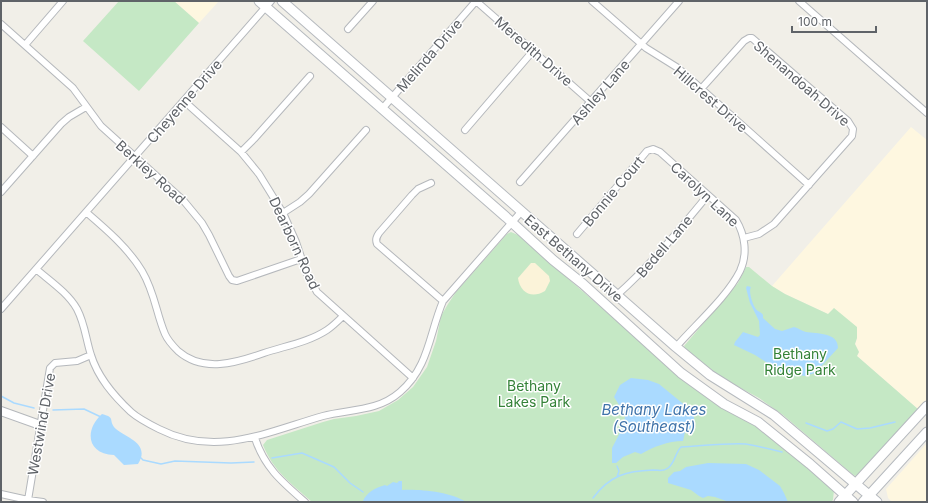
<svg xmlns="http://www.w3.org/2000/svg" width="928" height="503" font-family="Inter,sans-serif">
	<rect width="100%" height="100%" fill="#f1efe8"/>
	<path fill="#fef7e0" d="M174,1h45l-20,22z
		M911,127l16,13v261l-8,9 -62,-54 2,-4 -4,-8 2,-6 -23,-30 -6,6 -43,-20 -13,-8z
		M927,443v59h-35l-4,-4 -2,-9z"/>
	<path fill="#c5e8c5" d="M119,1h55l25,22 -60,68 -56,-50z
		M511,232l7,3 171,149 14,11 58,34 73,61 -1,10 -2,2h-519c-21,-19 -38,-30 -49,-57l4,-5 56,-18 11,-3 22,-3 23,-5 19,-11 15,-13 14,-20 9,-26 5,-25 7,-12 8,-12 51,-58z
		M746,267h3l23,19 13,8 43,20 6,-6 23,19v11l-2,6 4,8 -2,4 62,54 -60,64 -4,2 -4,-3 -68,-58 -24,-17 -37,-20 -35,-27 -3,-5 54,-63z"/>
	<path fill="#fbf3d9" d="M531,263h4l14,13 1,5 -5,10c-13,8 -25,2 -27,-13z"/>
	<path fill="#aadaff" d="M747,286l4,1c-3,4 2,21 7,24 2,1 4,2 5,4v3l12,11 7,2 12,-4c4,1 8,4 12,5 11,2 32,0 32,16l-23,25 -10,3 -6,-1 -10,2 -34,-22 -21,-10 1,-3 8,-10 15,5 2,-2 -1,-14 -9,-18 -4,-15z
		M631,378l17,2 11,4 33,27c4,9 3,16 -7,21l-2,9c-15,0 -30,6 -42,13l-6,-2 -12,5 -7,6h-4v-15l11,-21 2,-10 -2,-6 -9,-14 6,-12z
		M102,414c15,4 5,6 14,15 10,9 35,14 22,35l-14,1 -10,-10c-27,-1 -30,-25 -12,-41z
		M708,463l38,1 13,6 21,16 4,7 4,9h-59l-14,-5 -7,-1 -5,2 -4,-2 -8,-6 -23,-7v-5l6,-6 6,-1 6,-4z
		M399,481h3v9c18,-1 49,2 64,12l-103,-1c4,-9 12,-13 22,-16l2,1 6,-4 4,1z"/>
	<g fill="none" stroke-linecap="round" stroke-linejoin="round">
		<path stroke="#aadaff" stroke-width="1.5" d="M1,396l13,7 20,5
			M53,410l31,-1 17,8
			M806,423l21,8 6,-2 8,-7 16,7 13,-1 25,-6
			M140,457l3,3 18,4 14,-3 56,2 23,-1
			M272,458l30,-5 32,14 16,16 13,9
			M617,477l2,-6 -2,-5
			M593,498c17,-23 34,-27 60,-28 7,0 10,2 15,-2 7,-5 7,-15 13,-21 21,-1 43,-4 65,-3 12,2 24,5 36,8"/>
		<g stroke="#b5b8bc" stroke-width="8">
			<path id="minor" d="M476,1l115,101
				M592,1l54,47 32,20 131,117
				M799,1l128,112
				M1,24l72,64 28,38 82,74 19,23 7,12 20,41 3,4 5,1 64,-22
				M348,29l25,-28
				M25,45l38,-44
				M701,89l43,-48 5,-3h3l96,83 5,8 -1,7 -78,88 -15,10 -15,4
				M184,101l57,51 18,22 24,39 13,29 10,30 11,20 96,86
				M382,109l94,-108
				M1,127l32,29
				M465,130l68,-79
				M241,152l13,-13 56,-63
				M520,182l159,-181
				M431,183l-13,6 -6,6 -33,38c-2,3 -4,6 -2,11l66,57
				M1,192l60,-68 8,-7 17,-10
				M86,212c21,18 42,36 56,59 13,22 14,42 23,63 3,7 8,12 13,17 25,22 58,12 86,2 21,-7 45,-11 63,-23 6,-4 11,-9 16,-14
				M283,213l17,-11 9,-8 57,-64
				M577,234l70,-83 6,-2 7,3 76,68c9,15 12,34 4,51 -13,26 -44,53 -64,76
				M36,269c14,12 32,24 41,40 8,15 9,31 14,46 7,23 23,41 40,57 8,7 18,12 28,17 57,29 108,3 164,-13 26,-7 54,-4 77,-24 29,-25 29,-58 43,-91l78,-89
				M617,295c34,-30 62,-65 91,-100
				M1,309l270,-308
				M255,438c9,29 27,44 50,64
				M1,494l27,6 15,2
				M28,500l22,-132 5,-5 22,-2 14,-6"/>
		</g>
		<g stroke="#b5b8bc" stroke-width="10">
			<path id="tertiary" d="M1,411l39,14"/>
		</g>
		<g stroke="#b6babf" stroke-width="11">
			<path id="secondary" d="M259,1l247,216 47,43 30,24 98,89 43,31 34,18 52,42 43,38
				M282,1l394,346 34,28 64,40 103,87
				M839,502l88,-96
				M863,502l64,-70"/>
		</g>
		<use href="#minor" stroke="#fff" stroke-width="6"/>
		<use href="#tertiary" stroke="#fff" stroke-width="8"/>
		<use href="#secondary" stroke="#fff" stroke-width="9"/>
	</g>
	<g text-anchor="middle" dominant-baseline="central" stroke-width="3" stroke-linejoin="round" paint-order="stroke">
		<g font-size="14" fill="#5f6368" stroke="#fff">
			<text transform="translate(534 51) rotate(41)">Meredith Drive</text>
			<text transform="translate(429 55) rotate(-49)">Melinda Drive</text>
			<text transform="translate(802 83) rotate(41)">Shenandoah Drive</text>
			<text transform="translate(600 92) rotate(-49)">Ashley Lane</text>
			<text transform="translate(711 99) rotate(41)">Hillcrest Drive</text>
			<text transform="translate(184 101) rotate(-49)">Cheyenne Drive</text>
			<text transform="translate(151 172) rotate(42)">Berkley Road</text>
			<text transform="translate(613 191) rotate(-50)">Bonnie Court</text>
			<text transform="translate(705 194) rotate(43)">Carolyn Lane</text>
			<text transform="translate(295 243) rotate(65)">Dearborn Road</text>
			<text transform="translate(664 246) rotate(-49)">Bedell Lane</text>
			<text transform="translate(574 258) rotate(41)">East Bethany Drive</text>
			<text transform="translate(41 424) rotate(-80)">Westwind Drive</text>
		</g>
		<g font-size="14" fill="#348238" stroke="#fff">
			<text x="800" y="353">Bethany<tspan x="800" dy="16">Ridge Park</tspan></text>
			<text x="534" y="385">Bethany<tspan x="534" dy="16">Lakes Park</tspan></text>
		</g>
		<g font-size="15" font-style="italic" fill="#4174aa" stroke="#fff">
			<text x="654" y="409">Bethany Lakes<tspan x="654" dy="17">(Southeast)</tspan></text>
		</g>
	</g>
	<rect width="928" height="503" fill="none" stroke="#5f6368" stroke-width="4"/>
	<path d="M792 26v6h84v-6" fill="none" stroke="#5f6368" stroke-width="2"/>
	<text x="798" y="26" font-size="12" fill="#5f6368" stroke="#ffffff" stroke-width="3" paint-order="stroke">100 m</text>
</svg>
